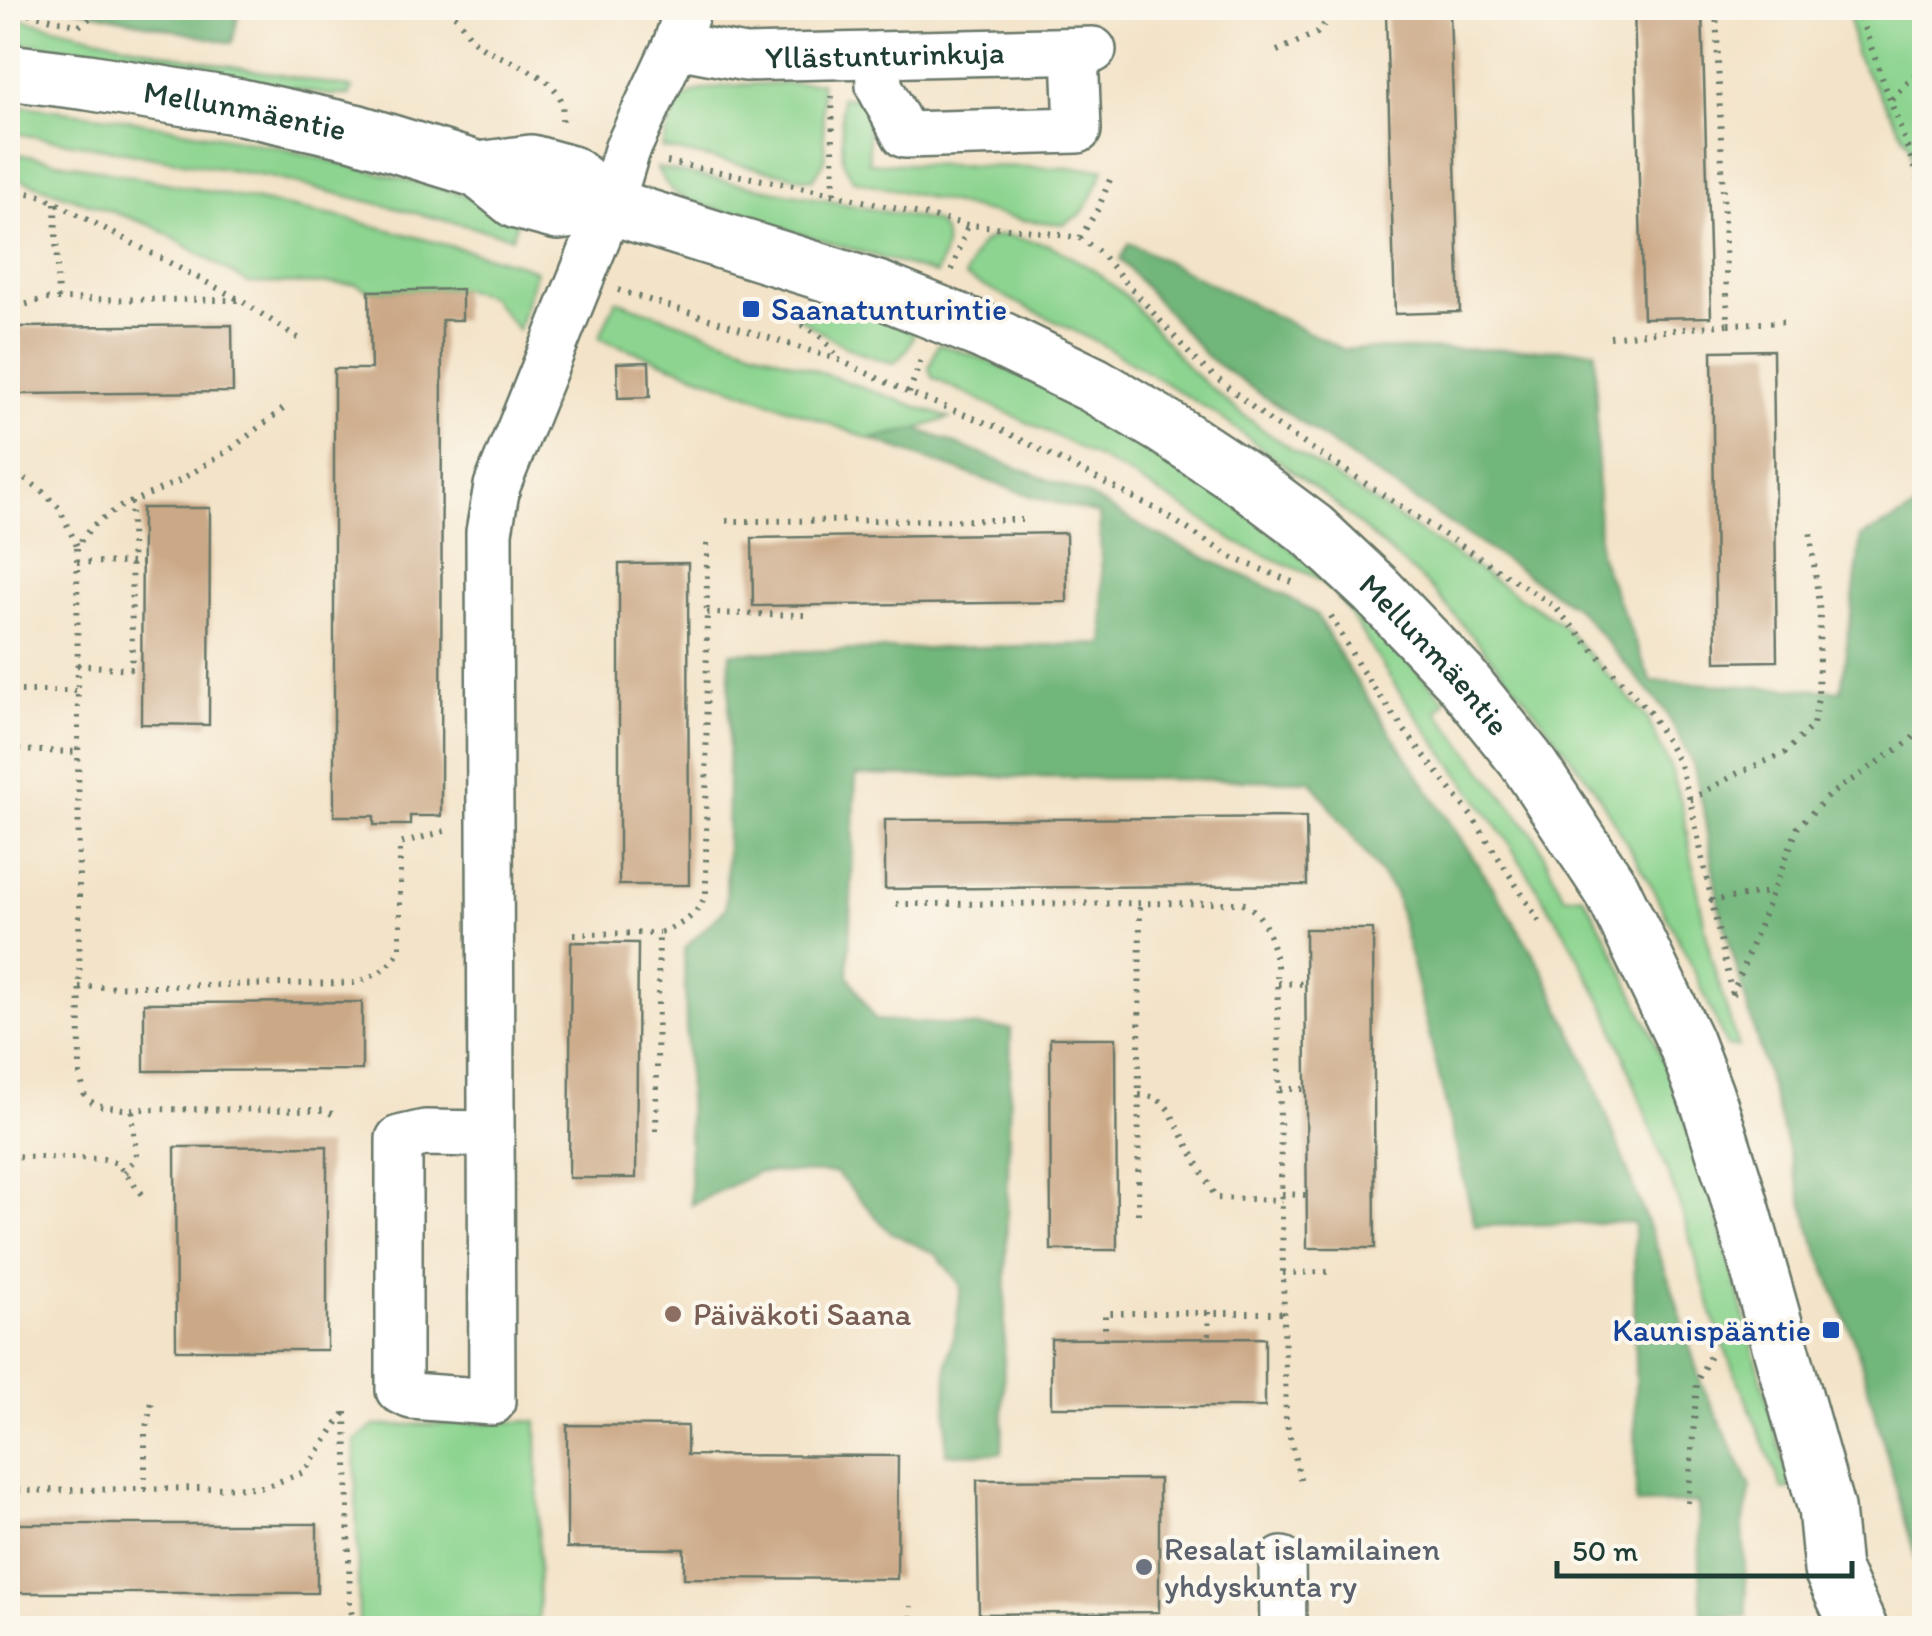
<svg xmlns="http://www.w3.org/2000/svg" width="1932" height="1636" font-family="Itim,sans-serif">
	<rect width="100%" height="100%" fill="#fbf7ec"/>
	<filter id="ink" filterUnits="userSpaceOnUse"><feTurbulence type="fractalNoise" baseFrequency=".01" numOctaves="2"/><feDisplacementMap in="SourceGraphic" scale="20" xChannelSelector="R" yChannelSelector="G"/><feConvolveMatrix kernelMatrix="1 2 1 2 8 2 1 2 1" color-interpolation-filters="sRGB"/></filter>
	<filter id="wash" filterUnits="userSpaceOnUse"><feTurbulence type="fractalNoise" baseFrequency=".0048" numOctaves="4" result="noise"/><feDisplacementMap in="SourceGraphic" scale="40" xChannelSelector="R" yChannelSelector="G"/><feGaussianBlur stdDeviation="2.25" result="paint"/><feColorMatrix in="noise" values="0 0 0 0 0 0 0 0 0 0 0 0 0 0 0 0 0 1.4 0 .05"/><feComposite in="paint" operator="in"/></filter>
	<g filter="url(#wash)">
		<rect width="100%" height="100%" fill="#f3e3c8"/>
		<path fill="#8cd48f" stroke="#568862" stroke-width="2.5" d="M1849,8h75v229l-14,-91 -55,-92z
			M8,16l169,40 175,32 -2,7h-22l-284,-49 -36,-4z
			M821,82l4,79 -12,19 -151,-32c6,-16 10,-40 24,-51 21,-16 106,-13 135,-15z
			M841,98h26l2,65 235,6 -13,30 -10,15 -18,10 -41,-4 -169,-40 -10,-19z
			M8,104l109,14 160,29 244,62 -9,28 -242,-60 -262,-45z
			M8,152l336,66 178,47 14,6 -18,59 -29,-34 -27,-7 -93,2 -13,-7 -108,-1 -95,-57 -145,-51z
			M657,168l277,53c19,16 10,33 2,53l-244,-72c-18,-7 -27,-17 -35,-34z
			M1004,235l46,10 42,24 34,27 64,74 43,37 37,28 290,188 87,95 24,51 10,34 30,155 27,89h-11l-34,-79 -47,-92 -53,-90 -67,-87 -93,-109 -101,-89 -116,-87 -115,-70 -136,-67c9,-23 12,-39 39,-42z
			M616,300l333,118 -32,11 -47,10 -271,-101z
			M789,311l71,3 22,5 32,13c-3,13 -9,23 -20,31 -43,-9 -69,-28 -105,-52z
			M938,344c51,14 99,39 146,64 101,56 196,122 277,204 29,29 57,59 85,89l-9,10 99,127 28,59 18,-2c18,27 32,57 46,87 79,159 115,336 163,506l-8,2 -66,-161 -35,-117 -73,-197 -45,-84 -57,-91 -109,-150 -49,-77 -17,-23 -19,-14 -78,-34 -28,-20 -80,-49 -79,-41 -115,-54 -4,-9z
			M537,1421l2,199 -180,5 -4,-184 19,-15z"/>
		<path fill="#71b67a" stroke="#487a57" stroke-width="2.5" d="M73,8h167l-8,35z
			M1129,243l213,106 253,1 4,204 52,127 190,10 20,-154 63,-32v1082l-68,-242 -42,-104 -95,-335 -16,-98 -10,-44 -29,-55 -86,-100 -213,-142 -158,-110 -87,-98z
			M917,429l168,65 70,40 130,61 31,19 31,53 147,222 48,79 47,101 84,222 28,92 50,104 -8,38 4,92 -45,-1 -4,-113 -62,1 -2,-282 -159,4 -80,-333 -84,-112 -455,-6 -8,200 27,45 136,9 -9,424 -56,1 1,-91 10,-42 4,-35 -24,-31 -47,-23 -54,-59 -78,-1 -67,33 -7,-256 42,-41 4,-255 375,-9 -6,-130 -62,-16 -167,-59z"/>
		<g id="blocks">
			<path fill="#cba886" d="M1634,8h68l9,309 -68,1z
				M1450,11l10,301 -65,2 -9,-300z
				M462,289v31h-20l-1,496h-31v9h-36v-9h-40v-447h37l-2,-78z
				M232,325l1,67 -213,2 -1,-67z
				M1773,350l4,311 -61,1 -4,-311z
				M649,362l1,35 -32,1 -1,-35z
				M142,508h68l-1,217 -68,-1z
				M1066,533l1,69 -314,4 -1,-68z
				M688,563l1,322h-70v-321z
				M1306,817l1,68 -422,4v-69z
				M1305,929h68l2,319h-68z
				M571,942l67,1 -2,235h-67z
				M362,1002v68l-218,1v-68z
				M1050,1038h66l1,212h-66z
				M327,1146v204h-151l-1,-203z
				M1265,1338v69h-214v-68z
				M567,1425l120,1v29l211,1 -1,123 -213,-1v-29l-117,-1z
				M1159,1479v133l-180,2 -2,-134z
				M8,1524h309v69h-309z"/>
		</g>
	</g>
	<g filter="url(#ink)">
		<use href="#blocks" fill-opacity="0" stroke="#697768" stroke-width="2.5"/>
		<g fill="none" stroke-linecap="round" stroke-linejoin="round">
			<g stroke="#697768" stroke-width="50">
				<g id="minor">
					<path id="s1" d="M676,45l69,13 348,-8"/>
					<path d="M878,55l1,31 26,49 173,-5 -3,-79"/>
					<path d="M489,1134l-64,-1 -26,6v251l12,6 81,6 -3,-870 8,-46 113,-280 17,-56 49,-105 12,-37"/>
					<path d="M1282,1560l1,68"/>
				</g>
			</g>
			<g stroke="#697768" stroke-width="60">
				<g id="secondary">
					<path id="s2" d="M8,72l80,10 153,25 114,25 124,38 38,31 41,11 52,-6"/>
					<path d="M479,170l52,-7 40,11 39,32 270,84"/>
					<path id="s3" d="M985,332l109,53 71,42 80,53 67,50 64,60 84,88 66,82 86,130 73,151 25,66 27,85 89,316 6,62 27,58"/>
				</g>
			</g>
			<path stroke="#697768" stroke-width="6" stroke-dasharray="2.5 8" stroke-linecap="butt" d="M8,8l71,18 23,-17 93,6 37,-7
				M447,8c13,9 19,26 31,36 22,17 76,28 84,59 1,7 0,16 0,24
				M1857,8l67,186
				M1277,51l40,-18 21,-25
				M832,96l2,99
				M1892,99l32,-34
				M667,162l143,27 158,36 52,4 60,9 19,14 99,111 73,59 283,184 96,107 30,52 10,35 42,195
				M8,189l35,7 197,104 61,40
				M55,203l3,96
				M1080,238l18,-29 13,-32
				M952,270l16,-45
				M618,290l221,70 70,33 85,33 164,84 73,47 66,27
				M784,314l39,24 16,21
				M8,315l16,-10 20,-6 194,1
				M1728,324l63,-2
				M1610,337l118,-13 -12,-316
				M909,393l13,-36
				M283,409l-51,39 -53,33 -59,26 -28,19 -15,20 3,528 5,23 11,8 27,4 202,1 14,8
				M8,466l34,25 17,17 18,38
				M726,521l296,-1
				M77,562l64,1
				M707,613l97,2 -1,-10
				M1331,616l29,52 45,63 68,87 68,106
				M77,665l55,4 -1,-167
				M21,691h57
				M8,750l70,2
				M1690,800l46,-26 49,-21 28,-28 5,-27 2,-84 -10,-85
				M1710,901l60,-9
				M896,904l346,-1c24,10 30,39 35,62l9,456 16,66
				M574,934l85,-1
				M1278,983l27,1
				M79,987l277,-4c21,-8 34,-14 44,-35v-104l48,-14
				M1732,995l66,-168 31,-32 81,-54 14,-16
				M1280,1089h26
				M1139,1095c15,1 21,4 30,15l47,88 66,2
				M656,1131l3,-198c22,-8 39,-17 47,-39l1,-355
				M8,1156l96,3 13,4 30,37
				M125,1173l11,-17 -4,-47
				M1282,1194l24,1
				M1138,1214l2,-311
				M1283,1273l47,-1
				M1208,1312l1,26
				M1105,1339v-26h179
				M346,1412l4,193 5,23
				M145,1489v-58l8,-33
				M8,1491l257,-4 39,-15 42,-61
				M1688,1503l9,-122 14,-27
				M910,1628l1,-22"/>
			<use href="#minor" stroke="#fff" stroke-width="45"/>
			<use href="#secondary" stroke="#fff" stroke-width="55"/>
			<g stroke="#697768" stroke-width="60" stroke-linecap="butt">
				<path id="secondary-bridge" d="M880,290l105,42"/>
			</g>
			<use href="#secondary-bridge" stroke="#fff" stroke-width="55"/>
		</g>
	</g>
	<g fill="#1a4fb4" stroke="#fbf7ec" stroke-width="4">
		<rect x="741" y="299" width="20" height="20" rx="5"/>
		<rect x="1821" y="1320" width="20" height="20" rx="5"/>
	</g>
	<circle fill="#8d6e63" stroke="#fbf7ec" stroke-width="4" cx="673" cy="1314" r="10"/>
	<circle fill="#6b7280" stroke="#fbf7ec" stroke-width="4" cx="1144" cy="1567" r="10"/>
	<g text-anchor="middle" dominant-baseline="central" stroke-width="8" stroke-linejoin="round" paint-order="stroke">
		<g font-size="32" fill="#1f3d34" stroke="#fbf7ec">
			<text stroke="none"><textPath href="#s1" startOffset="210">Yllästunturinkuja</textPath></text>
			<text stroke="none"><textPath href="#s2" startOffset="240">Mellunmäentie</textPath></text>
			<text stroke="none"><textPath href="#s3" startOffset="558">Mellunmäentie</textPath></text>
		</g>
		<g font-size="32" fill="#164399" stroke="#fbf7ec" text-anchor="start">
			<text x="771" y="309">Saanatunturintie</text>
			<text x="1811" y="1330" text-anchor="end">Kaunispääntie</text>
		</g>
		<g font-size="32" fill="#785e54" stroke="#fbf7ec" text-anchor="start">
			<text x="693" y="1314">Päiväkoti Saana</text>
		</g>
		<g font-size="32" fill="#5b616d" stroke="#fbf7ec" text-anchor="start">
			<text x="1164" y="1549">Resalat islamilainen<tspan x="1164" dy="37">yhdyskunta ry</tspan></text>
		</g>
	</g>
	<rect width="1932" height="1636" fill="none" stroke="#fbf7ec" stroke-width="40"/>
	<path d="M1557 1561v15h295v-15" fill="none" stroke="#1f3d34" stroke-width="5"/>
	<text x="1572" y="1561" font-size="30" fill="#1f3d34" stroke="#fbf7ec" stroke-width="8" paint-order="stroke">50 m</text>
</svg>
